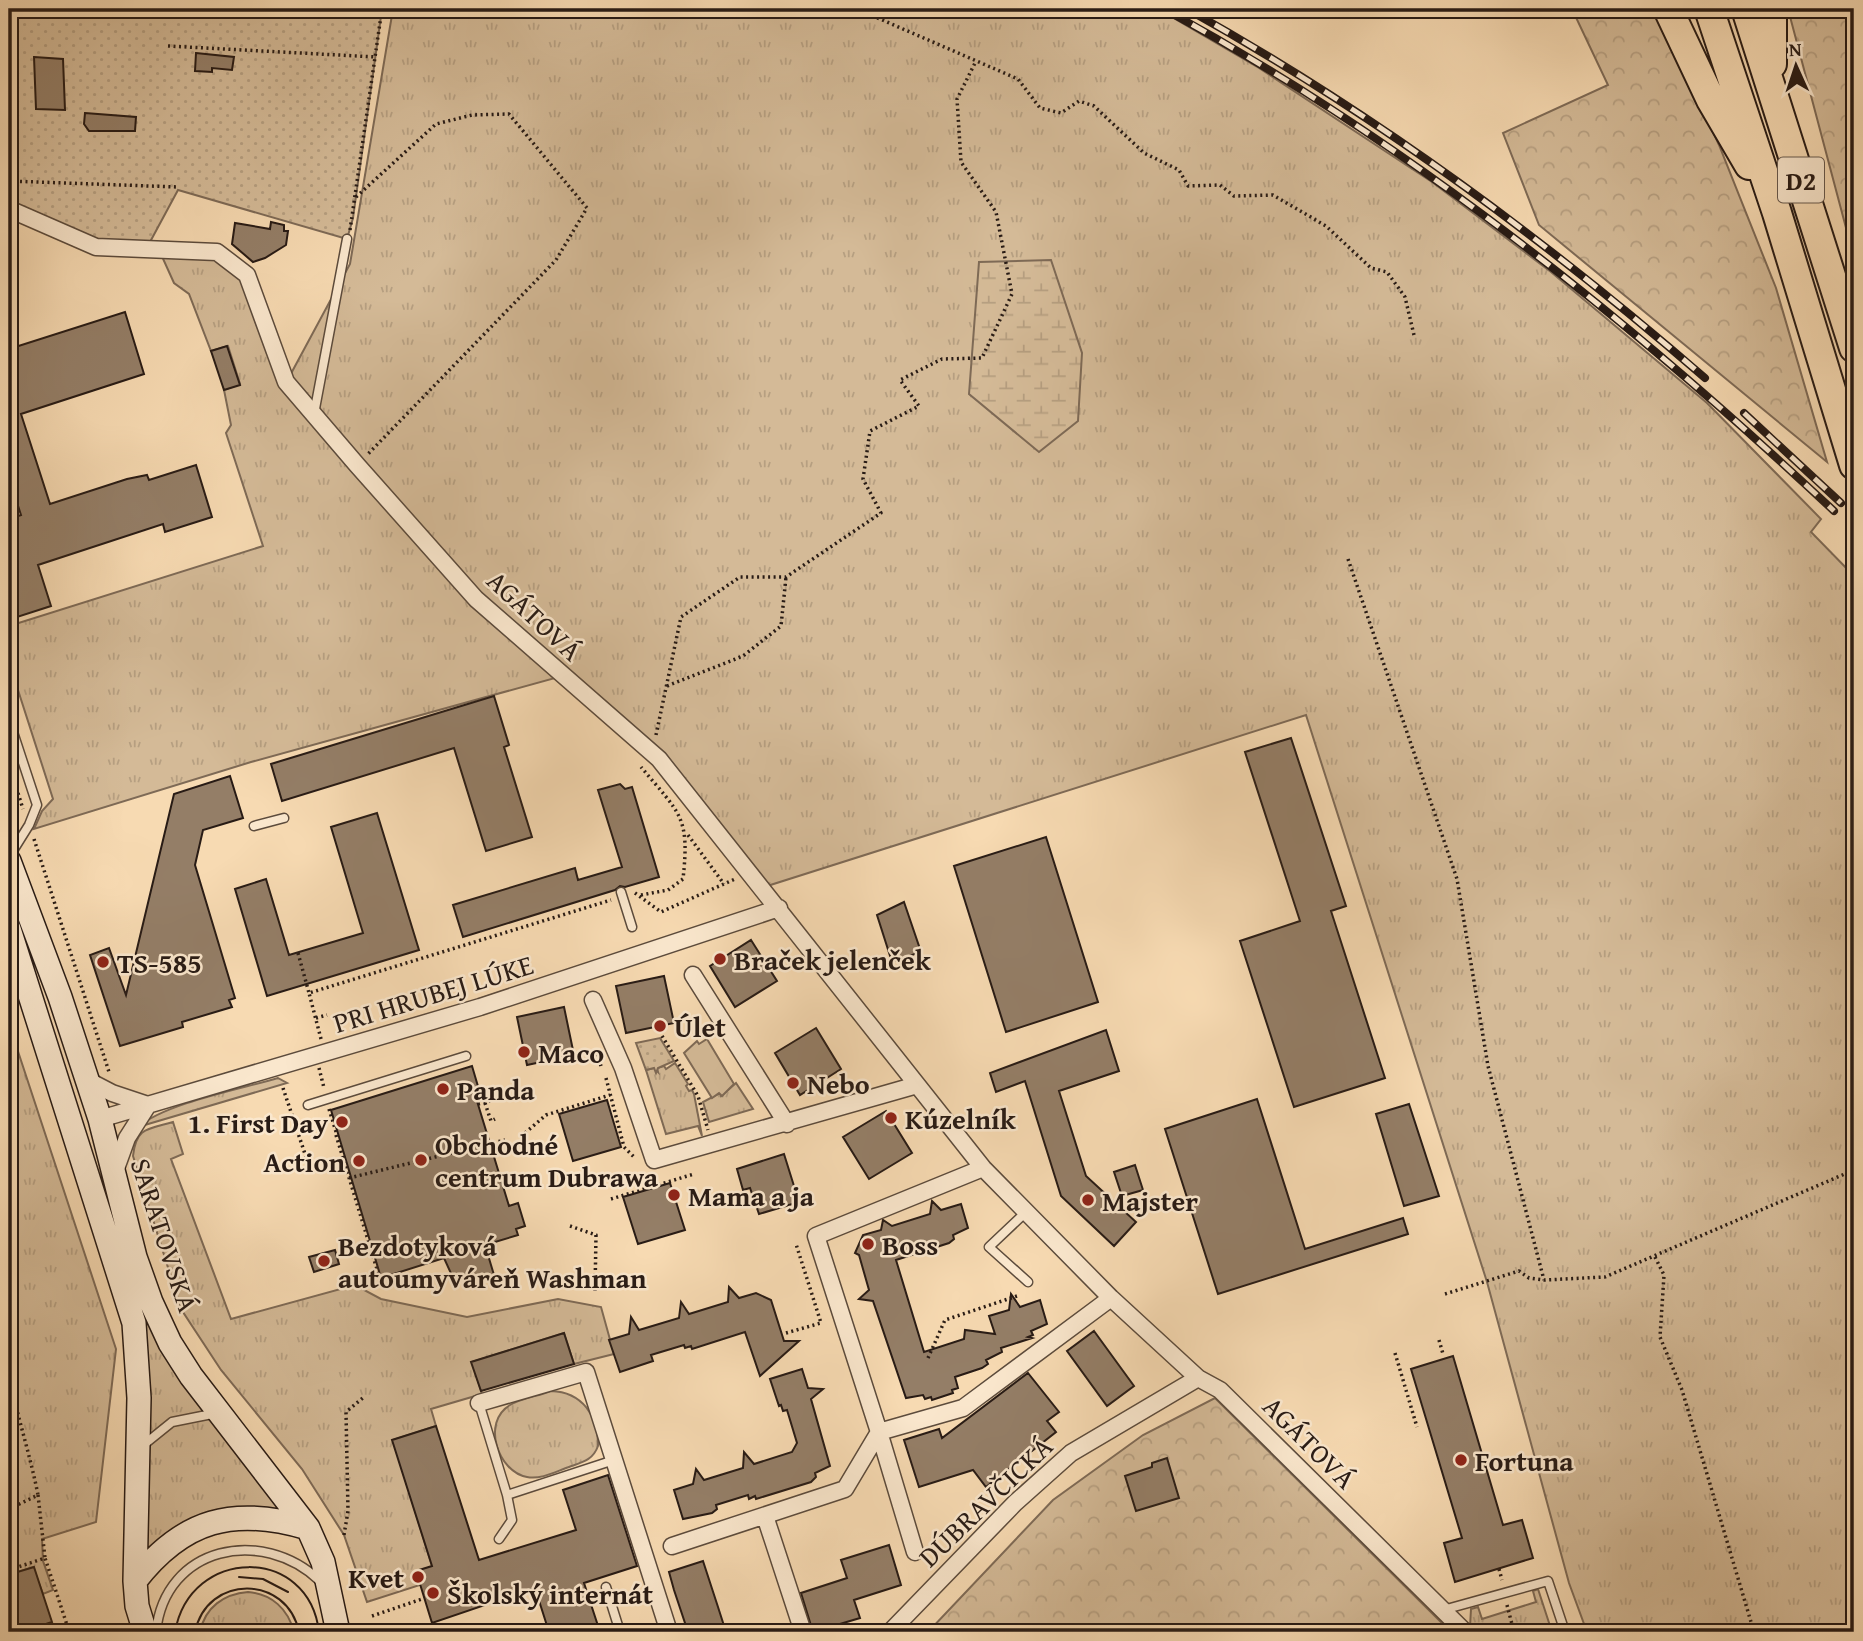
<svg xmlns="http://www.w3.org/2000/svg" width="1863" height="1641" font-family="'Gentium Book Plus',serif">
	<defs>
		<pattern id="grass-tufts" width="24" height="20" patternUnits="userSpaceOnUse" patternTransform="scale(1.75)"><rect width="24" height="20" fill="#d4ba97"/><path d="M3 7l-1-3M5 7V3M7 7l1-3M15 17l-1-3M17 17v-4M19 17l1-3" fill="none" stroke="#b69f81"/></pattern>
		<pattern id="forest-crowns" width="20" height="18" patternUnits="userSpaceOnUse" patternTransform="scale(1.75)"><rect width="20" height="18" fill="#d4ba97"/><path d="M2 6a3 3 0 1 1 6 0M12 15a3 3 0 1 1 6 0" fill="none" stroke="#b69f81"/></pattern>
		<pattern id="wetland-marsh" width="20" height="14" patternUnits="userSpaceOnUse" patternTransform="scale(1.75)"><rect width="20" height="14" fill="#d4ba97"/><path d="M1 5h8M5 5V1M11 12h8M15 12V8" fill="none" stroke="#b69f81"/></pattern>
		<pattern id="park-dots" width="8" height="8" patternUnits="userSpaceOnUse" patternTransform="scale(1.75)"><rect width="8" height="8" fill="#d4ba97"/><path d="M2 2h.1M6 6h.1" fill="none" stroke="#b69f81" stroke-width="1.8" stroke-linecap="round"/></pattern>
	</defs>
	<rect width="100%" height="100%" fill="#f7dab2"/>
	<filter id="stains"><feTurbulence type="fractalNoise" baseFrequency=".00286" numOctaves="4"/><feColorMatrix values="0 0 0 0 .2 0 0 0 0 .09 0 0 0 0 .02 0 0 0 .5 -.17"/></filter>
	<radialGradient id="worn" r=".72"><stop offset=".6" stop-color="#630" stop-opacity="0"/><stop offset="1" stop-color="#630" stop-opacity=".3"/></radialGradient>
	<path fill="url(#grass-tufts)" stroke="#7e6a56" stroke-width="2" d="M393,9h765l101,59 173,114 119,90 156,131 114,116 -10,13 43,44v1056h-267l-18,-49 -82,-301 -181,-567 -542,172 -105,-128 -97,-83 -311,86 -217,67 8,-18 11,-12 -44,-137v-36l254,-80 -37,-113 5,-8 -7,-35 16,-6 -12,-38 -17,5 -22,-57 -15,-11 -14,-31h57l30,23 40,106 63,-117z
		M9,1024l107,325 -20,173 -54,17 1,22 10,29 -10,4 -10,-27 -19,6 2,4 -7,3z
		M675,1063l13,21 -2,2 3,5 3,-1 2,4 8,42 -4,-10 -32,8 -20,-64 8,-2 4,4 -1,-4 7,-2 2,3z
		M278,1078l9,5 -149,44c28,-24 103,-38 140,-49z
		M736,1083l17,26 -44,13 -6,-20 17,-9 1,3z
		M173,1122l10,32 -12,5 60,160 124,-34 26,14 86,18 91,-18 43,8 13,47 -40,10 -10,-31 -92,29 10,32 -51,15 5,17 -43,14 39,126 -12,19 -53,17 -23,-67 -42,-66 -81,-99 -40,-61 -48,-153c3,-29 15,-27 40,-34z
		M149,1319l159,209 -67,-11 -94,49 -9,-224z
		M551,1391c31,1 48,25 47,55 -5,14 -15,16 -29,21 -12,4 -28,13 -42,10 -29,-5 -46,-55 -17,-72 12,-7 29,-9 41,-14z
		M1538,1589l14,43h-77l-5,-5 1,-18 7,-2 4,12 54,-17 -3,-11z
		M248,1592c24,2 40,17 46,40h-94c5,-25 24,-38 48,-40z"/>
	<path fill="url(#forest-crowns)" stroke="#7e6a56" stroke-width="2" d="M1572,9h85l62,136 57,143 51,174 -288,-237 -36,-92 105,-48z
		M1788,9h66v249z
		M1215,1398l236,234h-523l125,-132 90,-65z"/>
	<path fill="url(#wetland-marsh)" stroke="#7e6a56" stroke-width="2" d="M1051,260l31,93 -4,68 -39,31 -70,-58 10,-132z"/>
	<path fill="url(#park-dots)" stroke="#7e6a56" stroke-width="2" d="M54,9h328l-29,209 -6,21 -169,-49 -28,52 -54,4 -87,-37v-197l45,3z
		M660,1038l14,23 -16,7 -2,5 -2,-5 -8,2 -10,-27z"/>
	<path fill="#d4ba97" stroke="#7e6a56" stroke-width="2" d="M707,1039l27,45 -12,12 -3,-3 -7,5 -28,-45 13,-12 2,3z"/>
	<path fill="#947e67" stroke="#281b15" stroke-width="2" d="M196,53l38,4 -2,13 -20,-2v4l-17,-1z
		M34,57l29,2 2,51 -29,-1z
		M85,113l51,4 -1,14h-46l-5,-7z
		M271,222l13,3v6h4l-2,14 -21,13 -12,4 -21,-18 3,-21 35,6z
		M125,312l19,62 -123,40 29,90 77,-25 20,-4 2,5 47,-15 16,52 -47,15 -2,-8 -125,41 13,41 -40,13 -2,-100 12,-4 -12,-37v-129z
		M227,346l13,39 -16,5 -13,-39z
		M494,696l15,49 -5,2 28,90 -46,14 -32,-103 -172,53 -11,-37z
		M1291,738l55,168 -15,5 54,167 -91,29 -54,-166 60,-20 -55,-169z
		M230,776l13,42 -40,12 -8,35 40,133 -6,2 3,7 -50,15 1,5 -63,19 -30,-91 19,-7 17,47 48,-201z
		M620,784l5,5 7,-2 27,90 -34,10 -5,-1 -5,4 -152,47 -10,-32 122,-37 3,12 44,-13 -24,-77z
		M377,813l42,137 -152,46 -32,-107 31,-10 23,76 74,-22 -32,-106z
		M1046,837l52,165 -92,30 -52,-166z
		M904,902l17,50 -29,10 -15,-47z
		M751,940l26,41 -42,26 -25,-41z
		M664,976l10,47 -48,10 -10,-47z
		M564,1007l10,48 -47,10 -10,-48z
		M816,1028l25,41 -41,26 -25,-42z
		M1106,1030l13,41 -60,20 27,85 50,46 -22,24 -53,-50 -36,-115 -29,11 -6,-19z
		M472,1066l10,34 -5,1 32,105 9,-3 7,23 -9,3 2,6 -33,10 9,30 -40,5 -10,-22 -63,20 -50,-168z
		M1257,1099l48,150 98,-31 5,16 -190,60 -53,-165z
		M607,1100l14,47 -48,14 -14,-47z
		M1409,1104l30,92 -35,10 -28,-92z
		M886,1111l26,42 -43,26 -26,-42z
		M784,1154l15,48 -40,12 -9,-26 -7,2 -6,-21z
		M1135,1165l8,25 -21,6 -8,-24z
		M670,1183l15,47 -47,14 -15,-47z
		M932,1201l9,9 20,-6 7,24 -15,7 1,4 -5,4 -53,17 28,92 40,-13 1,-9 30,4 -6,-18 20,-6 2,-16 9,13 20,-7 7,24 -16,7 2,4 -5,2 4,1 -31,10 1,4 -16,8 2,4 -6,4 -27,9 3,11 -6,2 1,3 -21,7 -1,-3 -6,2 -2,-4 -17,3 -33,-97 -14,-2 10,-9 -10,-35 -4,-2 8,-18 18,-5 2,-10 9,6 38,-12z
		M335,1250l4,14 -25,8 -5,-15z
		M729,1287l10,11 17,-5 15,7 13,41h15l-39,35 -15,-44 -53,17 -1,-3 -6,2 -1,-3 -33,10 2,6 -33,11 -11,-32 20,-6 2,-17 8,13 40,-12 2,-16 8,12 39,-12z
		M1094,1331l40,55 -27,20 -40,-55z
		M564,1333l10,31 -93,27 -10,-29z
		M1453,1356l50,169 19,-5 11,38 -78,24 -11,-39 18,-5 -51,-169z
		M802,1369l6,19 15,1 -12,10 19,67 -15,7 1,4 -5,5 -55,17 -1,-3 -6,3 -1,-4 -32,10 1,4 -5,4 -29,6 -9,-29 19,-6 3,-15 8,11 39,-12 1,-16 10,12 38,-12 5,-9 -10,-33 -4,1 -2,-6 -2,1 -9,-27z
		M1028,1373l31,39 -12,9 9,11 -70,55 -13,-17 -54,17 -15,-47 35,-11 3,9z
		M436,1426l43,134 97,-30 -13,-40 45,-15 29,91 -53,17 16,49h-51l-14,-44 -103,35 -16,-52 16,-5 -40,-126z
		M1167,1458l12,40 -43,13 -11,-35 27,-9v-4z
		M889,1545l12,40 -47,15 6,18 -47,14 -12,-39 46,-15 -6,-18z
		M703,1561l15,46 8,25h-38l-14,-42 -5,-18z
		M34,1567l18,55 -18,6 1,4h-21l-5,-15v-37l7,-3 -2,-4z"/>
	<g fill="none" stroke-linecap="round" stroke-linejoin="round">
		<g stroke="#5c4b3c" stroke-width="11">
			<path id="service" d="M314,414l33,-175
				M9,720l28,85 -8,20 -20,32
				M254,826l30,-8
				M621,892l11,35
				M308,1105l158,-49
				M1026,1212l-37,35 39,35
				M479,1403l28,92 107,-35
				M141,1447l31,-25 45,-9
				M499,1539l13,-19 -5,-25
				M606,1587l14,45
				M1443,1610l105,-29 17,51
				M156,1632c9,-86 106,-106 164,-51"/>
		</g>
		<g stroke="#5c4b3c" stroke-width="19">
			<path id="minor" d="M9,209l87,38 121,5 30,23 39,107 71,83 119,134 183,160 324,409 128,130 87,80 22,12 245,242
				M693,975l94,149
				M593,1000l30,68 31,92 263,-75
				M87,1080l25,13 36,12
				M100,1119l380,-112 299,-99
				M983,1168l-167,68 63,196 84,-24 148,-110
				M114,1174l13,-36 21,-33
				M479,1403l107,-31 83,260
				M879,1432l36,120
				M765,1516l38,116
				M672,1546l173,-57 34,-57
				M890,1632l125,-129 56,-50 127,-75"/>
		</g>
		<g stroke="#281b15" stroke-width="26">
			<path id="secondary" d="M9,861l51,136 40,122 35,138 16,45 19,41 21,33 117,152 15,34 15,70
				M9,929l125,394 5,75 -4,183 2,25 8,26
				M135,1581c48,-62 99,-75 173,-53"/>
		</g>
		<g stroke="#281b15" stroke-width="32">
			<path id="motorway" d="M1668,9l43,91 38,65
				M1709,9l68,204 77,252
				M1746,9l108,339
				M1772,9v55"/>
		</g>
		<path stroke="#281b15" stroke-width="3.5" stroke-dasharray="2 3.5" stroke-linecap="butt" d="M857,9l161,70 22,29 21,5 18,-12 15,5 50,47 35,17 9,16 32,-1 14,11 39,-1 53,31 45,42 16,4 18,25 9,38
			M168,46l208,11
			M9,181l169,6
			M356,197l80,-73 36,-9 37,-1 78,94 -31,52 -188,194
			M350,230l32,-221
			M1348,559l109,320 31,187 56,214
			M667,686l76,-30 38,-30 5,-49
			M656,735l25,-118 59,-40h46l95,-64 -18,-34 7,-48 49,-25 -19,-26 42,-21 40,-1 30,-64 -16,-82 -35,-50 -4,-63 19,-38
			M18,793l5,16
			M688,835l36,49
			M34,839l75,233
			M635,893l26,19 74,-33
			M641,895l27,-5 15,-11c7,-63 -3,-65 -42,-112
			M298,953l11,40
			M316,1018l11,-3
			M662,1036l36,60 10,34
			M321,1039l-12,-46 302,-93
			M597,1054l4,12
			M319,1068l5,20
			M606,1078l18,69 11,11
			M283,1088l23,69
			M485,1103l6,18 4,-2
			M478,1104l12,-3
			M329,1109l8,26
			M525,1133l21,-18 64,-20
			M336,1135l43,141
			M349,1178l156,-38
			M611,1199l83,-25
			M570,1226l26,9 -1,56
			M1655,1257l9,18 -4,62 22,53 72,242
			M1445,1294l74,-23 10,7 15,2 61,-3 249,-107
			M786,1333l35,-10 -25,-79
			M1439,1340l4,14
			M1395,1353l22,74
			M928,1358l17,-38 75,-25
			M9,1375c8,41 21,79 29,120l-29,14
			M38,1495l7,63
			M344,1535l4,-24 -2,-99 18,-15
			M1499,1569l3,11
			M9,1570l36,-12 23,70 -2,4
			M1507,1605l7,27
			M372,1616l53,-18"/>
		<use href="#service" stroke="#fae7cd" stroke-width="8"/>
		<use href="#minor" stroke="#fae7cd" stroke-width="16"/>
		<use href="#secondary" stroke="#fae7cd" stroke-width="23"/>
		<use href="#motorway" stroke="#f7dab2" stroke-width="28"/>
		<path stroke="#281b15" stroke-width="2" d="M239,1577l24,2 25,13
			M175,1632c15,-86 134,-87 144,0
			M195,1632c12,-58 92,-58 104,0"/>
		<g stroke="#281b15" stroke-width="8">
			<path id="rail" d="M1164,9c247,135 465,310 670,502
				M1187,9c185,103 358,230 518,369
				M1744,413l97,90"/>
		</g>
		<use href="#rail" stroke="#fae7cd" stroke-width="5" stroke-dasharray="16" stroke-linecap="butt"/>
	</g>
	<g fill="#8f2418" stroke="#fae7cd" stroke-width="2.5">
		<circle cx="720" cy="959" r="7"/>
		<circle cx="103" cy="962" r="7"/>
		<circle cx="660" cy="1026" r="7"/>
		<circle cx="524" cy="1052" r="7"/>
		<circle cx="793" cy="1083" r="7"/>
		<circle cx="443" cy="1089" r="7"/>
		<circle cx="891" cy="1118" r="7"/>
		<circle cx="342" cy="1122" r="7"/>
		<circle cx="421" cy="1160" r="7"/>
		<circle cx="359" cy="1161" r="7"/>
		<circle cx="674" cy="1195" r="7"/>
		<circle cx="1088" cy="1200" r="7"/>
		<circle cx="868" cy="1244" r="7"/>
		<circle cx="324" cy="1261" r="7"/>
		<circle cx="1461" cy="1460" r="7"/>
		<circle cx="418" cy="1577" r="7"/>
		<circle cx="433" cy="1593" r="7"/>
	</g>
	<g text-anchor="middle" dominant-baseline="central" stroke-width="5" stroke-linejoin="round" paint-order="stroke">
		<rect fill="#fae7cd" stroke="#67584c" stroke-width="2" x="1778" y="157.5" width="46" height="45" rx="5"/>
		<g font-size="26" font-weight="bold" fill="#281b15">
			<text x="1801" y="180">D2</text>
		</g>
		<g font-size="28" fill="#281b15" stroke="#fae7cd">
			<text transform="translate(535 615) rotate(43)">AGÁTOVÁ</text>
			<text transform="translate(433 993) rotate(-17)">PRI HRUBEJ LÚKE</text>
			<text transform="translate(165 1235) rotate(72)">SARATOVSKÁ</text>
			<text transform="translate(1310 1442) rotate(45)">AGÁTOVÁ</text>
			<text transform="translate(985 1501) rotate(-44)">DÚBRAVČICKÁ</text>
		</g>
		<g font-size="28" font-weight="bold" fill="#281b15" stroke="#fae7cd" text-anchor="start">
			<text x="734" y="959">Braček jelenček</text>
			<text x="117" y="962">TS-585</text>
			<text x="674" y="1026">Úlet</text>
			<text x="538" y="1052">Maco</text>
			<text x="807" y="1083">Nebo</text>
			<text x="457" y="1089">Panda</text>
			<text x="905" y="1118">Kúzelník</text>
			<text x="328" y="1122" text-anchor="end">1. First Day</text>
			<text x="435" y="1144">Obchodné<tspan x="435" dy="32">centrum Dubrawa</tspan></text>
			<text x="345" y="1161" text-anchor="end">Action</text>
			<text x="688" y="1195">Mama a ja</text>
			<text x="1102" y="1200">Majster</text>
			<text x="882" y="1244">Boss</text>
			<text x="338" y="1245">Bezdotyková<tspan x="338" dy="32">autoumyváreň Washman</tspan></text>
			<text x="1475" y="1460">Fortuna</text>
			<text x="404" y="1577" text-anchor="end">Kvet</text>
			<text x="447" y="1593">Školský internát</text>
		</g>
	</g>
	<rect width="1863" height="1641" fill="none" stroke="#f7dab2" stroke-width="35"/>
	<rect x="10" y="10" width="1842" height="1620" fill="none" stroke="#281b15" stroke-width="3.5"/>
	<rect x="18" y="18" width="1828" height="1606" fill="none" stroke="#281b15" stroke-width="2"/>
	<g transform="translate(1796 66) rotate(357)" stroke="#fae7cd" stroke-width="5" paint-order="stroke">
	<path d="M0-5L12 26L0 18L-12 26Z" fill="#281b15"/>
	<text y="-10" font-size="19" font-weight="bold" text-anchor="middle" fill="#281b15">N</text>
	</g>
	<rect width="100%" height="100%" filter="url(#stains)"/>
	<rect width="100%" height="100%" fill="url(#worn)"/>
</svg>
